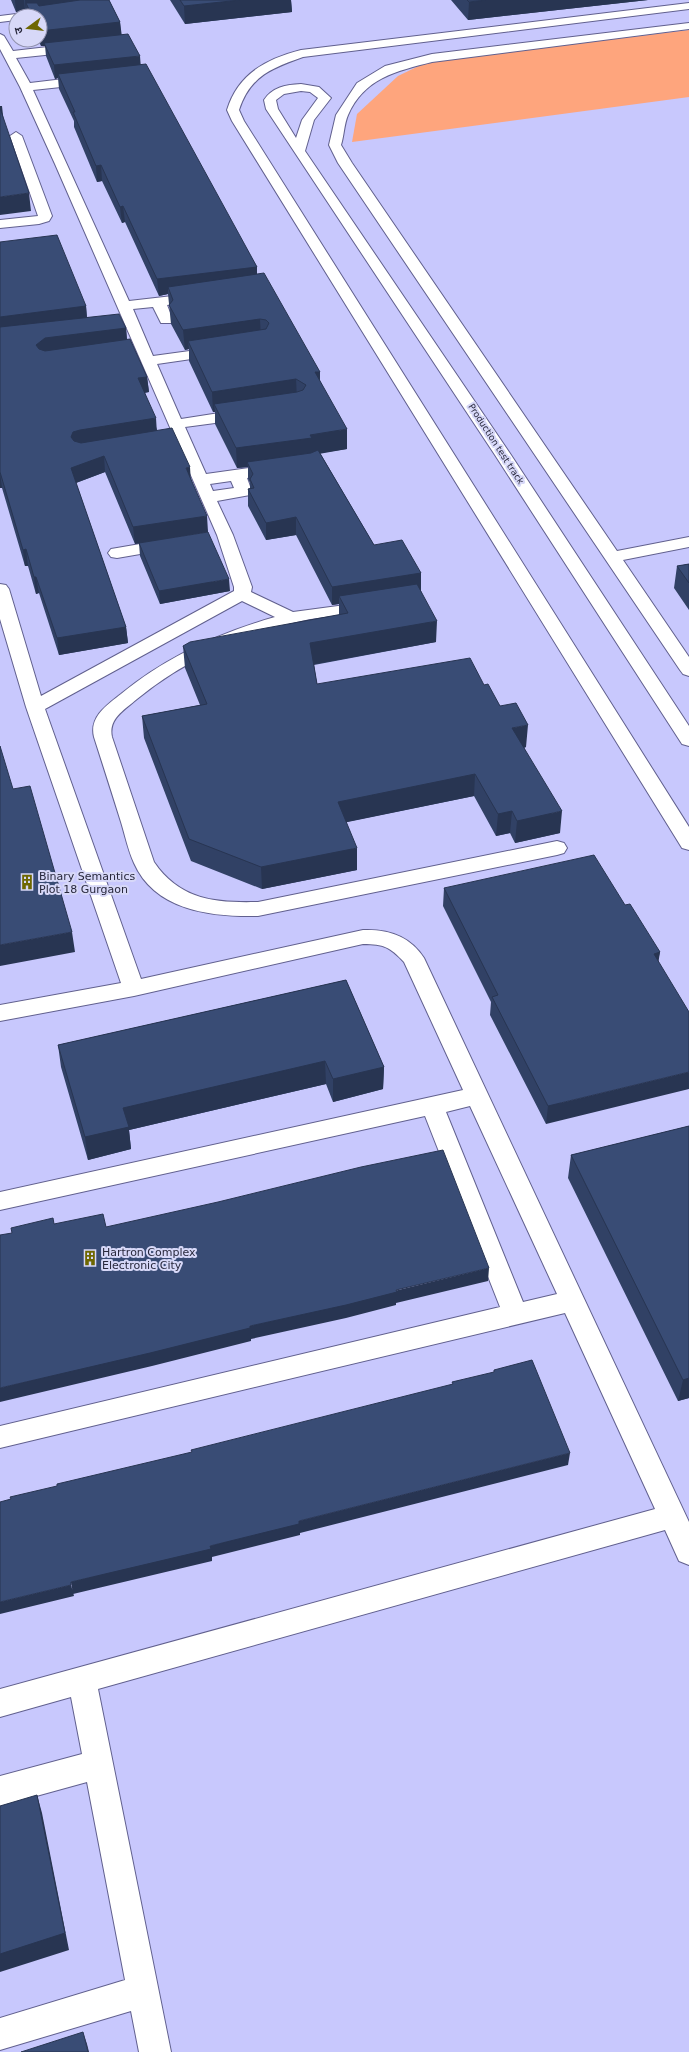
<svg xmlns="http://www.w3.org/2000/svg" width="689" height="2052" font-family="'DejaVu Sans','Noto Sans Devanagari',sans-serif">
	<rect width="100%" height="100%" fill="#c8c8fd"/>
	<path fill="#fea57d" d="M689,30v67l-337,45 5,-28 41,-38 29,-14z"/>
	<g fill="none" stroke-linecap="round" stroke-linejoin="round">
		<g stroke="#61608e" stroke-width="2">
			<path id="minor" d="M689,3v6l-386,48c-31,11 -53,19 -64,53l5,11 445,706v23l-7,-2 -450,-727 -5,-11c11,-36 39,-51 74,-60z
				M16,14l5,2h-5v4l-16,2v-6z
				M689,23v6l-257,33c-35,9 -68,16 -84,53 -4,9 -4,21 -7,30l11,18 265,388 72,-14v10l-66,13 66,97v19l-6,-2 -3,-4 -342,-507 -9,-18 7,-30 21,-32 28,-17 47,-12z
				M0,34l4,2 9,15 61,-7 6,4 -6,4 -58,6 14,25 59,-7 6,4 -6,4 -56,6 96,211 70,-8 5,1 2,3 -2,3 -5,1 -32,4 6,15 -2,3h-10l-8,-16 -20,2 20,47 66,-9 5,1 2,3 -2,3 -5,1 -62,9 24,55 64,-10 6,2 2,3 -2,3 -6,2 -60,8 21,47 72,-10 6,2 2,3 -2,3 -37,6 5,14 -2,3 -33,6 16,34 19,52 -1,5 42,20 75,-10 6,1 3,4 -3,4 -6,1c-22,3 -45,4 -67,9 -58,13 -118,40 -164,78 -13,11 -29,20 -25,38l42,125c26,38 61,41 104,40l299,-61 7,2 3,5 -3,5 -7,2 -299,61c-46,1 -103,-5 -124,-53 -6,-13 -9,-28 -13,-41 -9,-29 -18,-57 -27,-85 -5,-20 13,-32 27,-43 45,-37 98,-61 154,-77l-33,-16 -197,108 96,270 222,-49c25,-1 47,6 61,28l265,564v43l-10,-4 -14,-31 -567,159 73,363h-32l-8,-41 -131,39v-32l125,-38 -38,-198 -87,24v-30l82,-22 -11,-57 -71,20v-28l655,-180 -90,-196 -565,135v-22l500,-119 -75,-191 -425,94v-18l463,-102 -59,-128c-14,-15 -20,-18 -41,-18l-229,52 -134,25v-16l121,-22 -95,-276 -26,-88v-35l6,1 3,4 32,107 193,-105v-4l-17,-52 -162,-371 -35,-77 -20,-38zM231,481l3,7 -21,3 -3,-7zM470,1106l87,188 -34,8 -77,-190z
				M301,84l18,3 12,11 -17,22 -9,31 206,304 178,271v20l-7,-2 -187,-289 -229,-346 -2,-9c9,-13 21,-15 37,-16zM301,91l9,1 8,6 -16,22 -6,18 -18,-29 -2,-9 8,-6z
				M16,132l6,4 30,80 -3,5 -10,3 -39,4v-8l38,-4 -28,-80z
				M169,539l6,1 2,4 -2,4 -58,10 -6,-1 -3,-4 3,-4 6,-1z"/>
		</g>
		<use href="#minor" fill="#fff" fill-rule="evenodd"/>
	</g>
	<path fill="#314165" d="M11,0h98l11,22 1,13 20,30 116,202v7l63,98v9l27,68 -27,4 54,92 47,28v18l15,51 -122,23 3,19 167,1 16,21 26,41 -2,1 36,85 -45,10 -5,-10 -14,3 -22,-40 -128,26 11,48 -95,19 -71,-28 -47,-123 -2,-22 58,-11 -15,-37 -2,-22 156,-31v-11l-7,1 -36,-70 -30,5 -18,-34v-17l2,-1v-5l-2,-4v-12l-11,1 -22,-44v-12h-2l-24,-51v-12l-4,1 -14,-26 -3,-30 -9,2 -34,-74 -3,1 -20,-42 -5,1 -23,-55v-6l-15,-32 -1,-11 -3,1 -9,-23 -1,-10h-4l-3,-6h2v-24h-13v-3l-1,1 -1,-3 -9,1z
		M170,0h121l1,12 -107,12z
		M451,0h197l-180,20z
		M0,242l86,64 1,11 39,11 1,11 20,38 2,15 -4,1 12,37 34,49 17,53 -73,12 -30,-72 -29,11 50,144 2,16 -69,12 -20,-62 -3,1 -8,-28h-3l-23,-78h-2z
		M139,543l91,48 -70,13 -20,-48z
		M689,564v46l-15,-22 3,-22z
		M444,888l181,17 35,47 -2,8 -112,164 -56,-109 1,-13 -48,-96z
		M346,980l38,87 -1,22 -50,13 -7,-18 -197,46 2,19 -43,11 -27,-93 -3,-22z
		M689,1126v272l-11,3 -110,-223 3,-23z"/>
	<path fill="#283552" d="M15,0h9l1,11 -9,1z
		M25,0h76l-71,12 -4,-9 1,10 -1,1z
		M240,0h51l1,12 -107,12 -1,-18z
		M486,0h162l-180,20 1,-18z
		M120,22l2,15 -78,6 1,3h-4l-1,-15z
		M140,56l1,13 -83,5v4l-3,1 -1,-14z
		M0,106h2l2,18 -4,-13z
		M101,165l1,16 -5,1 -1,-16z
		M29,193l2,18 -31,4v-18z
		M123,206l2,16 -3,1 -2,-16z
		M257,267v16l-89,4v7l-9,2 -2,-17z
		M86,306l1,15 -87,11v-15z
		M260,319l1,20 -73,2 1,8 -4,1 -2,-20z
		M126,328l1,15 -89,17 -2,-15 9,-7z
		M315,372h5v20z
		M147,377l2,15 -10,1 -1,-15z
		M296,379l1,21 -83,4 1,8h-2l-1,-20z
		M156,418l1,16 -82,14 -4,-11 2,-5 7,-2z
		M347,429v20l-34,6 -66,7 1,5 -11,1 -1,-20z
		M104,456l1,16 -32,12 -2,-16z
		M190,467l1,16 -5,-15z
		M0,472l2,16h-2z
		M207,516l1,16 -73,12 -2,-17z
		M296,517v18l-30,5v-17z
		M26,549l2,17h-3l-2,-16z
		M421,573v18l-82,5v8l-7,1v-18z
		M34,577h2l3,16 -3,1z
		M229,579l1,12 -70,13 -1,-13z
		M437,621l-1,21 -126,23v-22z
		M126,627l2,16 -69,12 -2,-17z
		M528,725l-2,22 -15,3 1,-22z
		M475,774l-1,22 -136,28v-22z
		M512,811l-2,22 -14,3 2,-22z
		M562,811l-2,22 -45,10 2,-22z
		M357,848v22l-95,19 -1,-22z
		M72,932l3,20 -75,14v-21z
		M660,952l-3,19 -3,-17z
		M325,1061l1,23 -197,46 2,19 -43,11 -3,-23 38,-29z
		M384,1067l-1,22 -50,13v-23z
		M689,1072v17l-143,35 2,-18z
		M489,1268l-1,13 -92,22v2l-50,13 -95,21v2l-99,25 -152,36v-14l250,-62z
		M689,1378v20l-11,3 5,-21z
		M570,1453l-2,12 -268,68v2l-88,22v4l-139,33 -2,-12 139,-36 89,-25z
		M71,1585l3,11 -74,18v-12z
		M37,1795l5,18 27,137 -69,22v-18z
		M83,2032l4,12 2,8h-1z"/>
	<path fill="#394c75" stroke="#283552" d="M80,0h29l11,22 -80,9v-15h-8l-6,-13h11l2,3z
		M180,0h60l-56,6z
		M467,0h19l-17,2z
		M128,34l12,22 -86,9 -10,-22z
		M146,64l111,203 -100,12 -34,-73 -3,1 -19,-42 -5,1 -23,-54h2l-17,-38z
		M0,108l29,85 -29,4z
		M57,235l29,71 -86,11v-75z
		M264,273l56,99h-5l32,57 -37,6 2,3 -76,10 -22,-44 83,-12 6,-2 3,-5 -10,-6 -84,13 -24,-51 78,-12 3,-6 -3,-3 -6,-1 -77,11 -14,-25 4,-5 -5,-13z
		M119,314l7,14 -81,10 -9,7 3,4 6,2 85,-12 17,38 -9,1 18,40 -76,12 -7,2 -2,5 3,4 7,2 91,-15 18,39 -4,1 21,48 -74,11 -29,-71 -33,12 55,159 -69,11 -21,-61h-2l-8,-28 -3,1 -23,-78v-145z
		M318,450l56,95 28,-5 19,33 -89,14 -36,-70 -30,6 -18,-34 6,-1 -4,-9 3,-5 -6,-12 64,-9z
		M208,532l21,47 -70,12 -20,-48z
		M689,564v19l-12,-17z
		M417,584l20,37 -127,22 7,41 153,-26 14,27 4,-1 12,22 16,-3 12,22 -16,3 50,83 -45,10 -5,-10 -14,3 -23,-40 -137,28 19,46 -96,19 -72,-28 -47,-123 65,-12 -24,-58 7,-4 158,-29 -9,-17z
		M0,746l13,43 17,-3 42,146 -72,13z
		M594,855l31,50 5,-1 30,48 -6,2 35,58v60l-141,34 -56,-109 6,-2 -54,-107z
		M346,980l38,87 -51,12 -8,-18 -202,47 6,19 -44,10 -27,-92z
		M689,1126v252l-6,2 -112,-225z
		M443,1150l46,118 -93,22 1,2 -51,13 -96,21v2l-100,25 -150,35v-153l12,-2 -1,-5 42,-10 1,6 49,-10 3,13 112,-25 143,-35z
		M532,1360l38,93 -271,68v3l-89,22 1,3 -140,33v3l-71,17v-100l11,-3 -1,-2 47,-11v-2l135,-32 -1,-2 262,-66 -1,-2 42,-10v-2z
		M37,1795l28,138 -65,21v-148z
		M83,2032l5,20h-67z"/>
	<defs>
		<g id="building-bare" transform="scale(1.2)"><path d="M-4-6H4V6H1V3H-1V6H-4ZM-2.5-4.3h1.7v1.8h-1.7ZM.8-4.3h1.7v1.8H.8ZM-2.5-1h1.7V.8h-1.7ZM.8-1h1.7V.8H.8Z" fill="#6e6700" stroke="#d7d8f8" stroke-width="2.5" paint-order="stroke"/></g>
	</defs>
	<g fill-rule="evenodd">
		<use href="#building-bare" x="27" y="882"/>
		<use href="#building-bare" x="90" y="1258"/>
	</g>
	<g text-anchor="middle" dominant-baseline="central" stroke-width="4" stroke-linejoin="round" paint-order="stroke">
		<g font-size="9" fill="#28283c" stroke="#d7d8f8">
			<text transform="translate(496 444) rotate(57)">Production test track</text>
		</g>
		<g font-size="11" fill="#28283c" stroke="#d7d8f8" text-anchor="start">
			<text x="39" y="876">Binary Semantics<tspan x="39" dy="13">Plot 18 Gurgaon</tspan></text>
			<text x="102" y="1252">Hartron Complex<tspan x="102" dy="13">Electronic City</tspan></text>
		</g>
	</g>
	<g transform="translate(28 28) rotate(255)"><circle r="19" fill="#d7d8f8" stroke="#9192ad"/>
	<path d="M0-3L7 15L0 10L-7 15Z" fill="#6e6700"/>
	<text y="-6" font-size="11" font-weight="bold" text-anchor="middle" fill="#28283c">उ</text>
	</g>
</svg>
